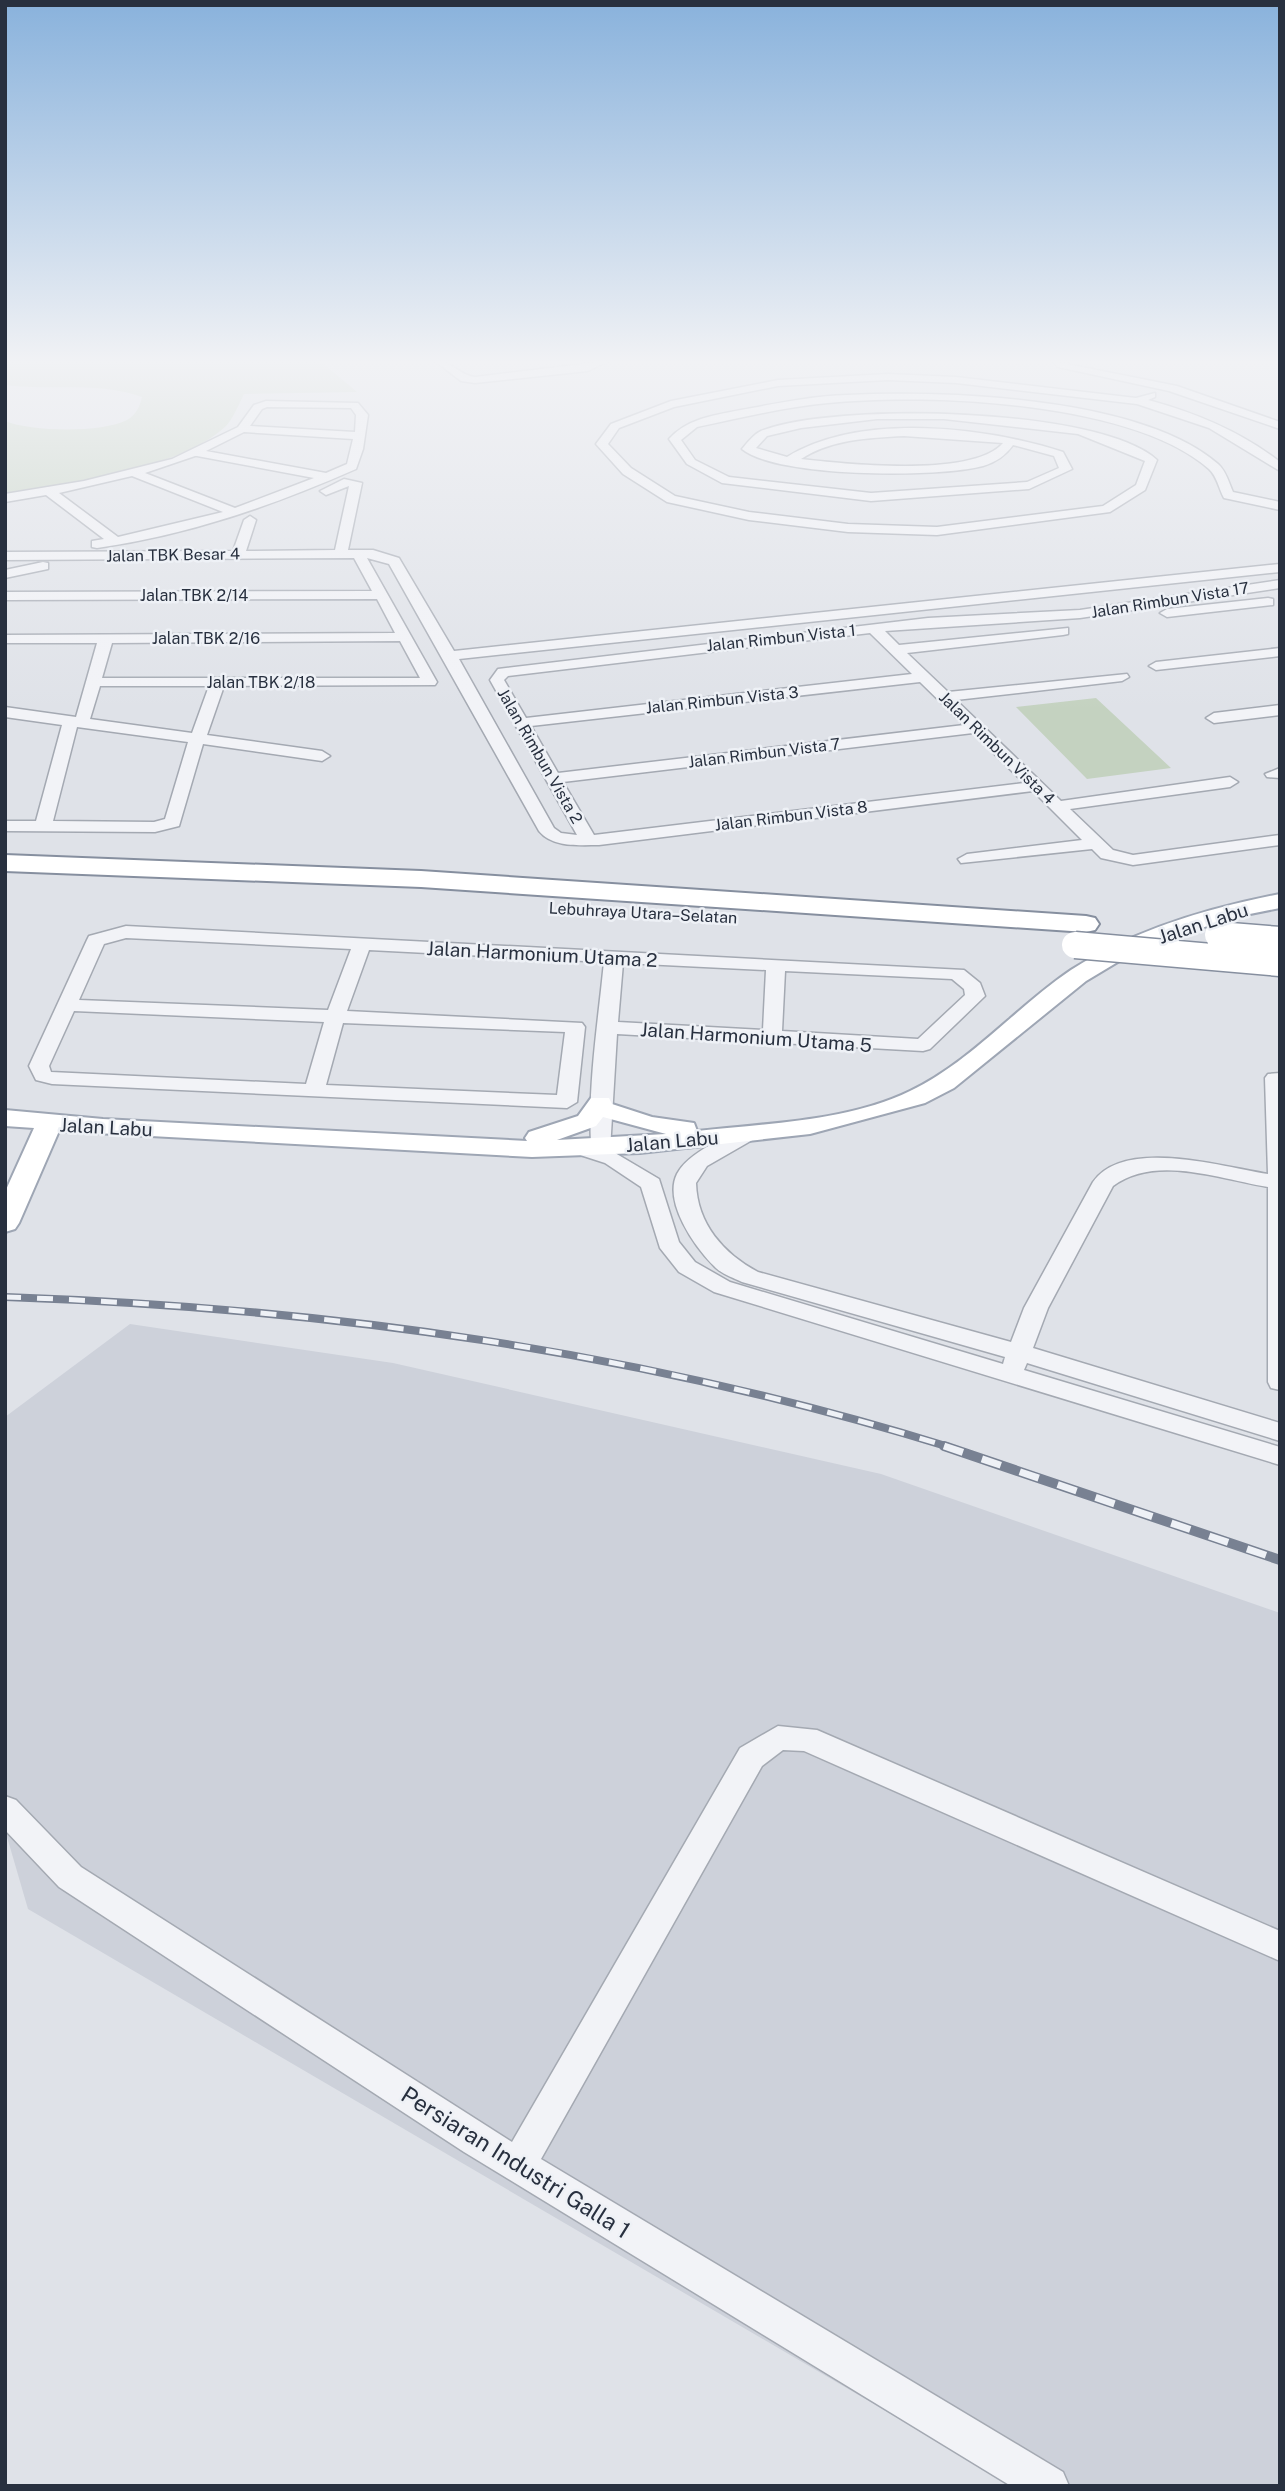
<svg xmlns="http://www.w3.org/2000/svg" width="1285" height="2491" font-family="'Public Sans',sans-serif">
	<rect width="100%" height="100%" fill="#dfe2e8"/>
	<path fill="#cdd1da" d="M130,1324l263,39 488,111 399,139v873h-266l-986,-577 -23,-79v-413z"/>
	<path fill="#c4d2c0" d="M5,361h315l37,31 -113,2c-5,10 -11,25 -19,33 -46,42 -159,58 -220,66v-72c27,11 97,12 122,-1 9,-5 13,-14 15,-23 -42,-16 -92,-6 -137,-12z
		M1096,698l75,70 -84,11 -71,-72z"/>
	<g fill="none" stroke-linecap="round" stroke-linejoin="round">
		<g stroke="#a4a9b2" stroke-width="3">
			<path id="minor" d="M435,361c17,0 24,14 40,16l133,-16 -20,10 -113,12 -14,-2z
				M1052,361l125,25 103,36v7l-111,-38 -111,-24z
				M888,374l68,3 180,21 19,-5v4l-7,3c48,13 92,31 132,62v9l-71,-43 -72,-24 -181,-21 -68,-3 -110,6 -104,21 -55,21 -11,16 23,24 44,28 74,16 99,12 89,3 166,-21 33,-21 9,-24 -67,-27 -134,-15h-67l-76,9 -34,8 -11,12 31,9c74,-45 198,-30 276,-5l9,17 -43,20 -158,12 -149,-18 -35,-19 -18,-25c21,-23 53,-25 83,-31 31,-6 63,-12 95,-13 99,-5 294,2 371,69 8,7 11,19 15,28l47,10v8l-56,-12c-5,-9 -7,-22 -15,-29 -77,-68 -282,-76 -381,-66 -44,4 -88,15 -131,24l-16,13 14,20 34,17 142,16 156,-11 32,-14 -5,-12 -41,-11c-8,11 -17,17 -30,21 -45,12 -206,12 -241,-17 5,-6 12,-15 19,-18 72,-29 339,-24 396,29l-12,30 -35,22 -173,23 -89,-3 -99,-12 -82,-18 -44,-28 -27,-30 15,-20 60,-23 107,-21zM904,436l99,7c-30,35 -158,21 -202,16 31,-20 67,-21 103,-23z
				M266,401l92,2 10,12 -5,34 -7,20c-84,37 -168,66 -259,79l-5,-1v-6l12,-2 -58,-44 -41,7v-8l79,-13 88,-22 66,-32 16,-22zM267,407l84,1 5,7 -1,17 -105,-6 12,-17zM244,432l109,7 -6,25 -21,9 -120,-22zM195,456h2l117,22 -79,30 -90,-35zM132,476l91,36 -105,25 -59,-44z
				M344,479l18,4 -14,67h25l26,8 55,93 826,-87v8l-821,87 95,169 7,5 16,2 -87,-155 8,-11 430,-51 152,-8 200,-30v8l-200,30 -195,13 14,14 169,-17v6l-5,1 -156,18 41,39 179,-18 2,3 -7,4 -166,19 105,101 169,-24 8,5 -8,5 -160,22 43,41 20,5 147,-20v10l-147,20 -32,-7 -9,-9 -131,14 -3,-4 9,-5 115,-14 -49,-49 -434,54c-20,0 -46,3 -60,-14l-150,-267 -22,-6 70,124 -2,3 -211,1 -17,49 115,16 8,5 -8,5 -119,-17 -24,82 -24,6 -150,-1v-10h31l26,-96 -57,-8v-10l71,10 21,-74h-92v-8l390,-2 -18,-34 -372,1v-8l367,-1 -18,-33 -349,2v-8l228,-1 11,-31 6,-4 6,4 -10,31 89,-1 14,-64 -23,9 -6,-4zM870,633l42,41 -386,44 -22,-38 4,-4zM400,641l20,37h-318l10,-35zM920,682l44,43 -406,48 -27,-47zM100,686h109l-17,47 -102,-14zM77,727l111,15 -23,77 -11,3 -101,-1zM973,733l51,50 -430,52 -31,-53z
				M43,562l5,1v6l-43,9v-8z
				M1268,598l5,1v6l-106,12 -7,-4 7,-4z
				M1280,648v8l-124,14 -7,-4 7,-4z
				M1280,705v10l-66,8 -8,-5 8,-5z
				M1280,768v10l-13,-1 -2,-3z
				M126,926l838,44 16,13 5,13 -55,53 -7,2 -306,-17 -7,116 49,29 20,63 16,20 35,20 273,82 2,-7 -263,-75c-10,-5 -21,-8 -28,-16 -19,-19 -51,-64 -37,-92 7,-14 24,-24 37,-31 13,-6 26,-16 40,-12l4,4 -4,4 -47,27 -11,17c1,41 28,71 62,89l253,70 13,-34 69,-126c31,-45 130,-15 175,-8l-3,-96 3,-4 12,-1v317l-9,-2 -3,-6v-195c-48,-8 -113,-33 -155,-1l-65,122 -15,40 247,75v18l-253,-78 -3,7 256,77v18l-566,-173 -35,-20 -19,-24 -19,-61 -36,-24 -34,-11 -3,-5 11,-6 12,3c-3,-62 7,-121 13,-182l-235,-12 -22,61 235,12 3,4 -8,75 -10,6 -515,-24 -16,-4 -7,-14 58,-126 2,-4zM126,938l225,11 -23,61 -249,-10 25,-56zM623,963l143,7 -3,60 -145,-8zM785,971l167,8 12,10 1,6 -47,44 -136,-8zM74,1011l250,11 -18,62 -255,-12 -2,-6zM343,1023l222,9 -8,63 -231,-10z
				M778,1726l39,4 463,201v30l-476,-210 -21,-1 -21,16 -221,393 522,313 6,14h-58l-547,-334 -405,-265 -54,-57v-34l11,4 65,67 431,275 228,-394z"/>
		</g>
		<g stroke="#9ea6b4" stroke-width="4">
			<path id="major" d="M1280,894v14l-55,11 -104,41 -35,21 -132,107 -29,15 -115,31 -170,19 -108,4 -473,-26 -40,92 -4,6 -10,3v-40l29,-64 -29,-2v-16l98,9 424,22 -2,-3 4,-6 49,-16 13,-18h18l3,6 40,13 42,6 3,8c69,-8 149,-9 213,-40 61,-29 106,-84 161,-121 62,-40 137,-62 209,-76zM603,1117l63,17 -109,6 39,-14z"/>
		</g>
		<g stroke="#868f9f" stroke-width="4">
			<path id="highway" d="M5,855l416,16 665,45 9,2 4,6 -4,6 -9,2 -665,-45 -416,-16z"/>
		</g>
		<use href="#minor" fill="#f2f3f7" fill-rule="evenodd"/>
		<use href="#major" fill="#fff" fill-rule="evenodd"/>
		<use href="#highway" fill="#fff" fill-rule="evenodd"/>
		<g stroke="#788192" stroke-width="8">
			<path id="rail-far1" d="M5,1297c324,11 634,54 944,150"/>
		</g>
		<g stroke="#788192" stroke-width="10">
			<path id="rail" d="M944,1446l336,114"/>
		</g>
		<use href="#rail-far1" stroke="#eef1f6" stroke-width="5" stroke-dasharray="16" stroke-linecap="butt"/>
		<use href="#rail" stroke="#eef1f6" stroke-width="7" stroke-dasharray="20" stroke-linecap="butt"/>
		<g stroke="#868f9f" stroke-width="29" stroke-linecap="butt">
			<path id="highway-bridge" d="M1218,935l62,5
				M1075,945l205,18"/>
		</g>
		<use href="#highway-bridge" stroke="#fff" stroke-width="26"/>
	</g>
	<linearGradient id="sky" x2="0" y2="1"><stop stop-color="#89b2dc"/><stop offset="0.51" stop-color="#f1f2f5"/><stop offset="1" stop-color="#f1f2f5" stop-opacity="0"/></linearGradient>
	<rect width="1285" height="710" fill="url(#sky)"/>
	<g text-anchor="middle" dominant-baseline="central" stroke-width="5" stroke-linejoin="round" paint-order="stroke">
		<g font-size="16" fill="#28303f" stroke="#eef1f6">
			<text transform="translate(173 555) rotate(-1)">Jalan TBK Besar 4</text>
			<text x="194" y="595">Jalan TBK 2/14</text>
			<text transform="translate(1170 600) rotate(-9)">Jalan Rimbun Vista 17</text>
			<text x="206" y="638">Jalan TBK 2/16</text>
			<text transform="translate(781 638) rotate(-6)">Jalan Rimbun Vista 1</text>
			<text x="261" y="682">Jalan TBK 2/18</text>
			<text transform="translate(722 700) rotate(-6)">Jalan Rimbun Vista 3</text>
			<text transform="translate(997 748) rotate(44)">Jalan Rimbun Vista 4</text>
			<text transform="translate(764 753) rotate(-7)">Jalan Rimbun Vista 7</text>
			<text transform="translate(540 756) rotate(60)">Jalan Rimbun Vista 2</text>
			<text transform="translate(791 816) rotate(-7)">Jalan Rimbun Vista 8</text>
			<text transform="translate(643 913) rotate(3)">Lebuhraya Utara–Selatan</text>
		</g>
		<g font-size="19" fill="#28303f" stroke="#eef1f6">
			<text transform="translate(1203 923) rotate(-18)">Jalan Labu</text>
			<text transform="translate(542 954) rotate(3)">Jalan Harmonium Utama 2</text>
			<text transform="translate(756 1037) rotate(4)">Jalan Harmonium Utama 5</text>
			<text transform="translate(106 1127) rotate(3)">Jalan Labu</text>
			<text transform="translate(672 1141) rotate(-5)">Jalan Labu</text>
		</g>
		<g font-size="23" fill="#28303f" stroke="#eef1f6">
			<text transform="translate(516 2162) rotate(32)">Persiaran Industri Galla 1</text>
		</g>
	</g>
	<rect width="1285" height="2491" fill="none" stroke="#28303f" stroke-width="14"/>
</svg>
